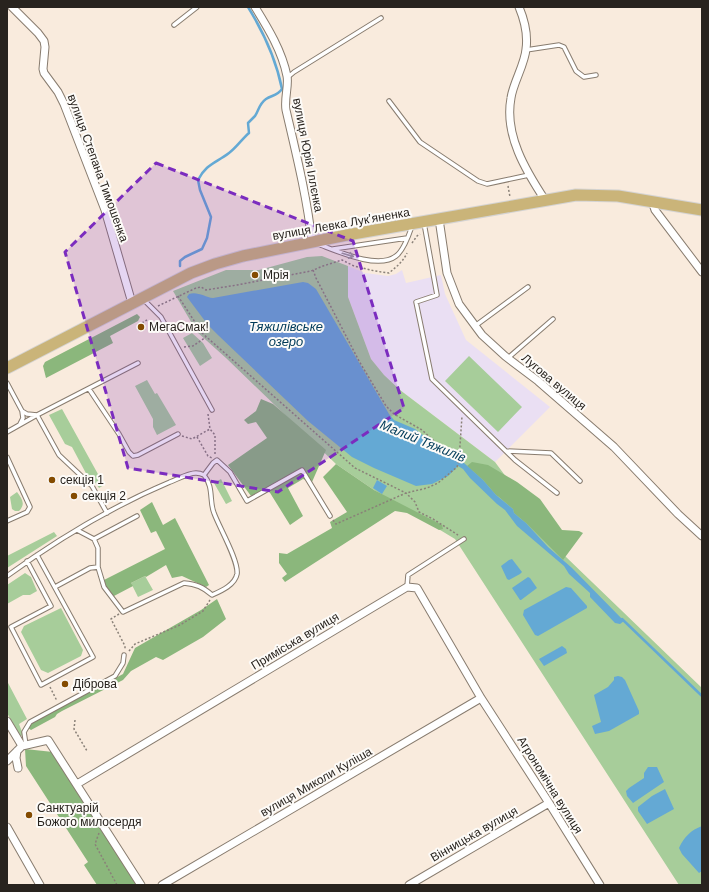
<svg xmlns="http://www.w3.org/2000/svg" width="709" height="892" font-family="Helvetica,sans-serif">
	<rect width="100%" height="100%" fill="#f9ebdd"/>
	<path fill="#eadff3" d="M348,266l17,7 23,3 8,-2 6,-4 4,13 35,-8 4,19 21,46 84,67 -55,55 -95,-72 -16,-15 -13,-16 -23,-62z"/>
	<path fill="#a7cd9a" d="M322,256l26,10v31l23,62 13,16 16,15 95,72 70,94 137,132v197h-23l-224,-346 -81,-49 -38,-26 -110,-106 -29,-26 -24,-41 53,-21h33l48,-13z
		M192,333l11,10 9,15 -12,8 -17,-28z
		M469,356l53,51 -24,25 -53,-51z
		M147,380l8,14 2,-1 19,32 -19,10 -4,-8v-8l-18,-33z
		M62,409l42,76 -5,3 -5,-7 -5,-2 -17,-32 -7,-3 -16,-29z
		M221,479l11,22 -6,3 -12,-21z
		M17,492c5,7 9,12 2,19h-4l-3,-2 -2,-12z
		M54,532l3,4 -50,32v-12z
		M25,573l6,4 6,14 -7,4h-7l-16,9v-19z
		M145,576l8,14 -15,7 -7,-14z
		M61,608l22,42 -2,6 -33,17 -7,-3 -20,-38 3,-6z
		M7,681l20,38 -8,5 5,13 -4,-2 -13,-22z"/>
	<path fill="#8bb77c" d="M137,314l3,3 -2,4 -28,15 3,7 -67,35 -3,-12 2,-4z
		M261,399l12,5 53,46 -14,32 -9,-3 -15,9 15,28 -13,9 -23,-37 -16,8 -23,-31 39,-27 -11,-16 -8,2 -4,-4 12,-9z
		M472,462l16,3 29,17 23,17 22,31 17,1 4,2 -20,27 -37,-37 -12,-10 -1,-4 -14,-12 -3,-2 -13,-15 -16,-14z
		M336,464l38,26 68,35 1,4 -4,1 -32,-17 -12,-2 -110,71 -3,-4 5,-4 -8,-11v-10l8,1 45,-26 -2,-6 17,-10 -24,-35z
		M152,502l11,23 12,-7 34,67 -3,2 -24,-11 -10,2 -6,-13 -20,12 -1,-1 -14,7 2,3 -19,10 -9,-10 -1,-6 61,-31 -9,-18 -5,2 -11,-23z
		M217,599l9,20 -23,18 -40,23 -7,-3 -25,14 -8,9 -61,31 -5,3 -2,3 -24,13 -3,-2 2,-4 93,-50 12,-26 66,-38z
		M25,749l28,3 88,133h-44l-13,-20 4,-3 -62,-96z"/>
	<path fill="#64a9d4" d="M303,282l5,1 8,6 73,125 5,6 21,9 32,25 17,9 19,17 13,15 17,14 1,4 7,6 5,4 22,24 24,21 52,53 -4,3 -5,-1 -25,-26v-4l-21,-19 -5,-8 -47,-40 -12,-16 -8,-6 -27,-26 -7,-9 -5,-3 -10,10 -16,8 -16,2 -42,-18 -22,-11 -44,-36 -90,-86 -10,-10 -21,-28 2,-3c8,-3 16,3 24,4z
		M377,480l10,6 -5,8 -9,-6z
		M512,559l10,13 -2,2 -11,6 -2,-1 -6,-13 8,-6z
		M528,577l2,1 7,10 -16,12h-1l-8,-12z
		M566,587l5,1 16,18v2l-49,28 -3,-1 -12,-20 1,-5z
		M562,646l4,3 1,4 -23,13 -5,-7z
		M618,676l4,1 3,3 14,31v3l-30,17 -14,3 -3,-8 9,-4 -7,-27 14,-8 6,-7v-3z
		M648,767h9l7,15 -31,21 -6,-7 -1,-5 3,-3 15,-10v-5z
		M665,789l9,20 -27,15 -9,-13v-4l14,-11z
		M702,826v45l-3,2 -17,-19 -3,-6c5,-11 12,-18 23,-22z"/>
	<g fill="none" stroke-linecap="round" stroke-linejoin="round">
		<path stroke="#64a9d4" stroke-width="2.5" d="M180,266v-5l5,-4 17,-8 5,-11 4,-21 -11,-27 -2,-10c8,-16 18,-17 31,-27 7,-5 13,-14 20,-20l-1,-10c3,-3 5,-5 7,-7 4,-6 4,-12 11,-17 6,-4 11,-3 16,-10 -6,-30 -18,-56 -34,-82
			M622,619l80,77"/>
		<g stroke="#887c6f" stroke-width="5.5">
			<path id="lane" d="M174,25l23,-18
				M526,50l33,-5 5,2 12,24 8,6 12,-2
				M288,77l6,-5 87,-54
				M389,101l31,41 58,39 9,3 42,-9
				M424,223l13,72 -21,7 16,77 83,81 42,33
				M318,244c19,7 60,26 78,12 7,-5 13,-21 16,-30
				M333,249l74,-11
				M143,299l18,18 51,93
				M475,326l53,-39
				M508,358l45,-39
				M7,383l15,28 5,3 10,1 22,40 33,31 15,27
				M89,389l30,45 10,18 4,4 5,-1 40,-21
				M20,424l3,-6 -1,-7
				M7,432l30,-17 101,-52
				M506,451l45,2 29,28
				M7,457l23,50 -3,5 -20,9
				M77,530l17,9 4,9v19l6,20 19,25 61,-29c12,1 19,4 28,12 9,-4 23,-10 25,-21 2,-13 -18,-47 -23,-61 -5,-12 0,-26 -10,-38
				M94,539l43,-23
				M27,561l24,45 -40,21 30,58 52,-28 -56,-102
				M7,576c51,-37 106,-70 163,-94 8,-3 18,-9 26,-9 3,0 6,1 8,2l9,-12 4,-3 13,12 17,29 55,-31 28,46
				M55,587l35,-19 8,-1
				M407,587l1,-12 56,-36
				M26,745l-2,-13 6,-10 85,-46 8,-13 1,-8"/>
		</g>
		<g stroke="#887c6f" stroke-width="9">
			<path id="street" d="M12,7l26,26 6,8 1,6 -2,22 1,4 14,19 6,12 41,106 27,93
				M255,7c13,21 27,44 32,69 2,10 -3,22 -1,34 10,43 21,87 26,132
				M519,7c5,12 9,28 7,42 -1,15 -13,34 -15,49 -7,37 15,73 34,102
				M652,201l3,9 47,62
				M439,219l8,54 12,31 23,31 23,21 33,25 76,66 64,67 24,22
				M7,721l15,25
				M22,746l26,-6 93,145
				M17,751l-1,7 2,10
				M7,761l15,-15
				M77,784l330,-197 10,1 64,110 68,105 51,82
				M7,827l33,58
				M162,885l319,-187
				M409,885l140,-82"/>
		</g>
		<g stroke="#d4d3d2" stroke-width="13">
			<path id="primary" d="M7,368l184,-95 24,-9 28,-8 104,-21 229,-40 42,1 84,14"/>
		</g>
		<path stroke="#8a8178" stroke-width="1.5" stroke-dasharray="2 2" stroke-linecap="butt" d="M508,186l2,11
			M412,243l5,-7 3,-2
			M313,270l3,8 43,83 27,45 8,8 28,16 23,21 15,6
			M178,296l24,37 153,135 51,25 9,9 4,10 14,7 25,16
			M158,306l38,-18 5,-1 5,3 31,-5 74,-14 12,-5 19,-6 12,6 21,5 14,2c7,-6 14,-11 18,-20
			M142,323l5,-3
			M184,347l9,-1 13,-9
			M208,414l2,15 5,6v19
			M182,436l10,3 18,-10
			M197,437l11,19 4,2
			M333,520l3,4 70,-31 21,-5 11,-5 19,-16 2,-7 3,-44
			M119,614l-8,5 14,27v3
			M129,651l6,-7 45,-19 23,-14 7,-11
			M50,687l7,14
			M75,720l-1,9 13,22
			M99,833l-4,11 22,41"/>
		<use href="#lane" stroke="#fff" stroke-width="3.5"/>
		<use href="#street" stroke="#fff" stroke-width="7"/>
		<use href="#primary" stroke="#cab479" stroke-width="11"/>
	</g>
	<defs><path id="oneway-shaft" d="M-6 0H5M1.5-3L5.5 0L1.5 3" fill="none" stroke-width="1.6" stroke-linecap="round" stroke-linejoin="round"/></defs>
	<use stroke="#9e9c9a" href="#oneway-shaft" transform="translate(348 255) rotate(16)"/>
	<path fill="#7b2cbf" fill-opacity="0.2" stroke="#7b2cbf" stroke-width="3" stroke-dasharray="8 5" stroke-linejoin="round" d="M156,163l197,78 51,167 -126,84 -150,-24 -63,-216z"/>
	<g fill="#844b00" stroke="#fdfbf8" stroke-width="1.5">
		<circle cx="255" cy="275" r="4"/>
		<circle cx="141" cy="327" r="4"/>
		<circle cx="52" cy="480" r="4"/>
		<circle cx="74" cy="496" r="4"/>
		<circle cx="65" cy="684" r="4"/>
		<circle cx="29" cy="815" r="4"/>
	</g>
	<g text-anchor="middle" dominant-baseline="central" stroke-width="4" stroke-linejoin="round" paint-order="stroke">
		<g font-size="12" fill="#28231e" stroke="#fdfbf8">
			<text transform="translate(308 155) rotate(79)">вулиця Юрія Іллєнка</text>
			<text transform="translate(98 168) rotate(70)">вулиця Степана Тимошенка</text>
			<text transform="translate(341 224) rotate(-10)">вулиця Левка Лукʼяненка</text>
			<text transform="translate(554 382) rotate(40)">Лугова вулиця</text>
			<text transform="translate(295 641) rotate(-31)">Приміська вулиця</text>
			<text transform="translate(316 782) rotate(-30)">вулиця Миколи Куліша</text>
			<text transform="translate(550 785) rotate(58)">Агрономічна вулиця</text>
			<text transform="translate(474 834) rotate(-30)">Вінницька вулиця</text>
		</g>
		<g font-size="12" fill="#28231e" stroke="#fdfbf8" text-anchor="start">
			<text x="263" y="275">Мрія</text>
			<text x="149" y="327">МегаСмак!</text>
			<text x="60" y="480">секція 1</text>
			<text x="82" y="496">секція 2</text>
			<text x="73" y="684">Діброва</text>
			<text x="37" y="808">Санктуарій<tspan x="37" dy="14">Божого милосердя</tspan></text>
		</g>
		<g font-size="13" font-style="italic" fill="#003b59" stroke="#fdfbf8">
			<text x="286" y="326">Тяжилівське<tspan x="286" dy="15">озеро</tspan></text>
			<text transform="translate(423 441) rotate(22)">Малий Тяжилів</text>
		</g>
	</g>
	<rect width="709" height="892" fill="none" stroke="#28231e" stroke-width="16"/>
</svg>
